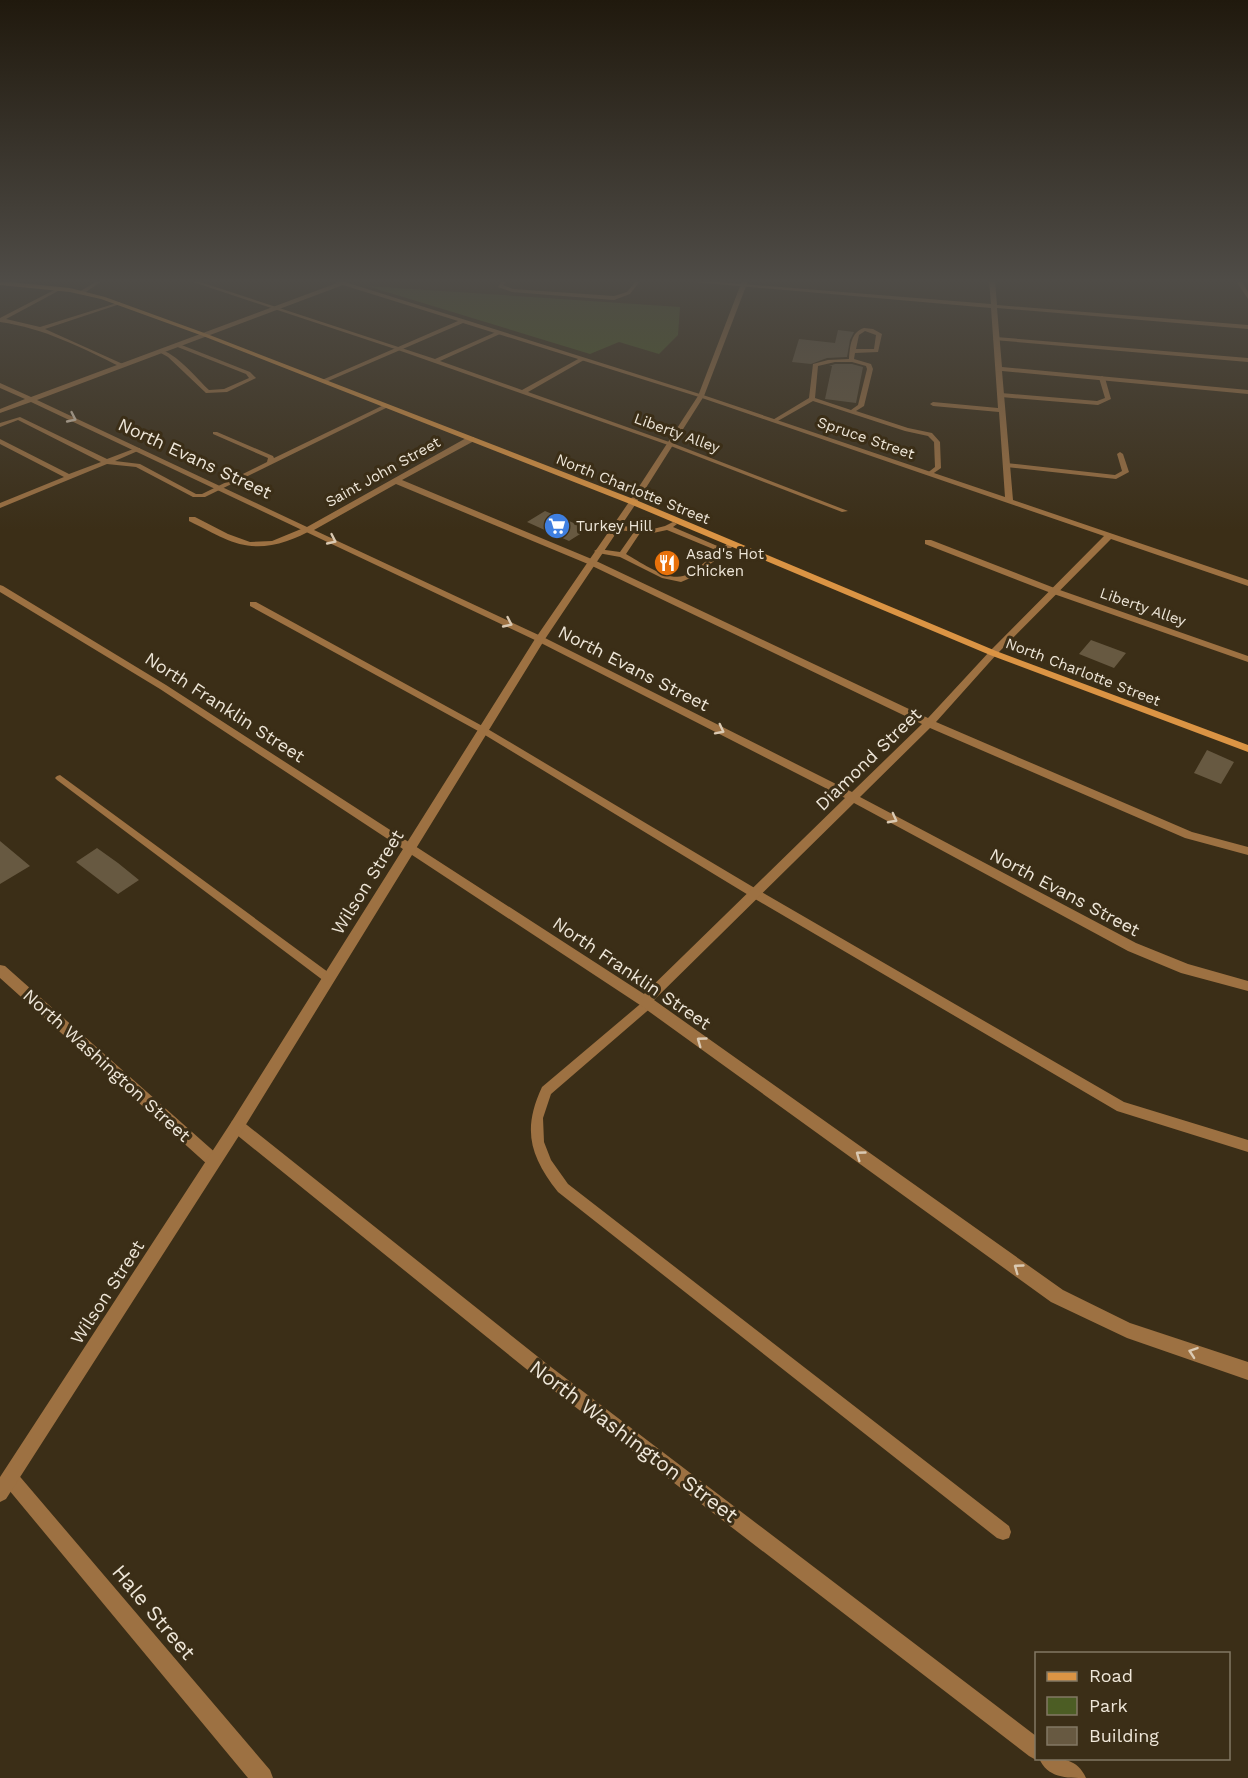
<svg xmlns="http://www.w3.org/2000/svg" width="1248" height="1778" font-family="'Work Sans',sans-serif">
	<rect width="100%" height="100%" fill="#3b2e17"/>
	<path fill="#4c5d24" d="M367,286l313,21 -2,28 -19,19 -40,-12 -29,12z"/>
	<path fill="#675941" d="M838,330l16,2 -4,8 -3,17 -20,1 -16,6 -19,-2 7,-23 36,4z
		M835,364h17l11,3 -7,36 -31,-4 7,-33h-3z
		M545,511l43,18 -19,12 -42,-19z
		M1091,640l35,13 -12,15 -35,-14z
		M1207,750l27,12 -13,22 -27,-11z
		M0,841l30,25 -30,18z
		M97,848l21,15 21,17 -21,14 -42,-32z"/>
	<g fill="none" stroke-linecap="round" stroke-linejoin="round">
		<path fill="#9d7142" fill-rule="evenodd" d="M97,281h5l-19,13h-4v-2z
			M190,281h7l238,78 61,-27h4v2l-60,27 82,29 58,-32h4v2l-56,32 144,51 176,68 -6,1 -174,-67 -270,-95z
			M502,281h5l-4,4 10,4 101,7 13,-4 9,-11h4l-10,13 -16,6 -102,-8 -14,-5z
			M58,288l2,2 -54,29 34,8 80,-25v2l-75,25 80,36v2h-4c-39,-19 -77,-39 -121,-45v-4z
			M864,328l9,1 9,5 -4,18 -23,1 -1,6 17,5 2,5 -9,37 -8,5 52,17 24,5 8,9 1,26 -10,7 -5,-1 9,-7 -1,-25 -6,-6 -23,-5 -92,-30 -37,21 -5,-1 38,-23 4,-34 15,-4 21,-1c1,-13 2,-27 15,-31zM865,331l11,4 -2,14h-18l3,-14zM835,362h17l14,4 1,3 -9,36 -7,5 -36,-12 3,-32z
			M996,337l252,21v4l-254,-22 -1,-1z
			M175,344h4l71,28 6,6 -29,14 -21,1 -38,-36 -9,-5v-2c16,1 38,29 50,40l15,-1 25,-11 -3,-4 -71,-28z
			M1102,376l3,2 6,21 -13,6 -97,-8 -3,-2 3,-2 96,8 8,-3 -6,-20z
			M386,404l2,1v2l-183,90h-12l-57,-30 -29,-3 -107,44v-5l64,-26 -64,-33v-5l69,35 32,-12 -83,-42 -18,7v-4l20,-6 87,42 29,-11h4v2l-25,11 25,3 56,30h6l65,-32 1,-4 -55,-24v-2h4l56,24 1,2z
			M1120,452l3,2 6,18 -13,7 -110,-12 -3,-2 3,-2 109,12 7,-4 -5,-17z
			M189,517h6l33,17 22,8 22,-1 34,-14 7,2c-8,5 -17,9 -26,12 -41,14 -61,-2 -98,-20z
			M673,522l4,2 -4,3 49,21 7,-6 7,2 -41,32 -14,6 -19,-4 -42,-21 -22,-4 -4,-2 4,-2 22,3 14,-20 -22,-3v-4l41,4 12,-3zM667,530l51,21c-11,8 -23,22 -35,25 -16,5 -43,-14 -57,-22l14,-21h13z
			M925,540h6l126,49 191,67v6l-197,-69 -126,-49z
			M250,602h6l230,126 272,162 366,212 124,38v12l-131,-41 -367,-215 -270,-164 -230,-126z
			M60,775l272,200 2,3 -2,3 -4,2 -4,-2 -267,-201 -2,-2 2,-2z
			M649,998l4,2 2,3 -2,3 -102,88 -8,24 1,24 7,18 17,24 441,342 2,6 -2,6 -6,2 -6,-2 -439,-346c-28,-36 -36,-62 -16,-105l103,-87z"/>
		<path fill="#9d7142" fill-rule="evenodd" d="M333,281l12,1 358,113 302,102 -6,-85 -66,-6 -3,-2 3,-2 65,6 -7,-100 -309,-27h23l286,23 -2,-23h6l2,24 251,20v4l-251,-21 5,59 246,23v4l-246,-23 11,129 235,80v6l-137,-47 -115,116 -60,67 256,110 56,15v8l-63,-17 -255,-110 -70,69 276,146 52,21 60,17v10l-67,-18 -53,-22 -274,-148 -200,197 409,290 67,33 118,39v18l-121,-42 -76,-36 -411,-297 -480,-316 -160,-97v-7l3,1 163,99 478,309 201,-196 -308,-157 -506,-239 -31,11v-4l25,-10 -25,-11v-5l31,14 306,-114zM343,285l115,36 -136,59v2h4l137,-59 236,74 405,139 -114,115 -62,67 -334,-158 -192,-80 72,-39v-4h-6l-161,90 -270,-127zM396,484l192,80 334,160 -70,68 -309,-155 -229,-107z
			M1236,281h6l6,11v7z
			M0,965l5,1 213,189 2,5 -2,5 -5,2 -5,-2 -208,-187z
			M237,1119l5,2 305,243 489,372v22h2l-2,2 -7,-4 -494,-380 -303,-245 -2,-5 2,-5z
			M10,1469l6,3 254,298 3,8h-25l-244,-294 -3,-6 3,-6z
			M1039,1758c19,0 38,-1 47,20 -20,0 -39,0 -47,-20z"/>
		<path fill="#9d7142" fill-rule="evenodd" d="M742,281h6l-44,115 -67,106 -92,137 -303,492 -236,368 -6,3v-25l232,-356 303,-482 94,-137 69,-106z"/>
		<path fill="#db9444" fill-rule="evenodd" d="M0,281l70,7 35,9 102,37 429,166 360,151 252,94v7l-258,-97 -360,-151 -427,-168 -102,-37 -31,-7 -70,-7z"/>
	</g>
	<defs><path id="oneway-chevron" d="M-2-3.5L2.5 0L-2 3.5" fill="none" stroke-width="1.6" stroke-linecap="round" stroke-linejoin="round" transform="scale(1.5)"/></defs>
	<g stroke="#dac9b2">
		<use href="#oneway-chevron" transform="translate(72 418) rotate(25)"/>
		<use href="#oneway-chevron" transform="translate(332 540) rotate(25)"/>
		<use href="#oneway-chevron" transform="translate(508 623) rotate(25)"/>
		<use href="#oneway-chevron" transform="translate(720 730) rotate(27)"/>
		<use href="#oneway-chevron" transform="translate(893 819) rotate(28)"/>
		<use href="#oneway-chevron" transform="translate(701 1041) rotate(-144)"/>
		<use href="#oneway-chevron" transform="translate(860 1155) rotate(-144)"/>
		<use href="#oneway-chevron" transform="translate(1018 1268) rotate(-144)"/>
		<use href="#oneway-chevron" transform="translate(1193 1352) rotate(-161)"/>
	</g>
	<linearGradient id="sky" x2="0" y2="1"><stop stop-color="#20190d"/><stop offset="0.53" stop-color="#4f4c47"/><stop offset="1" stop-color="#4f4c47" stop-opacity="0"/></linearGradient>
	<rect width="1248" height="530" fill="url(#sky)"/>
	<defs>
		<g id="supermarket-disc" transform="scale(1.35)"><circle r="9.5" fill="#3f7fe0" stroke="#3b2e17"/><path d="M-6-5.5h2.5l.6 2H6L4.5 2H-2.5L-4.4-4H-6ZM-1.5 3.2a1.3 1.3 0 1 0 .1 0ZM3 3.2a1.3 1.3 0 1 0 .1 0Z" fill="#fff"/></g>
		<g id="restaurant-disc" transform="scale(1.35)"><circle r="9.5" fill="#e8710a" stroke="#3b2e17"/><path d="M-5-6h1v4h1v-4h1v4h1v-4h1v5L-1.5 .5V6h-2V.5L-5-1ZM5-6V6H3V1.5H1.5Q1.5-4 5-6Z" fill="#fff"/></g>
	</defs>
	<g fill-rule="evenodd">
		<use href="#supermarket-disc" x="557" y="526"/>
		<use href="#restaurant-disc" x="667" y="563"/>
	</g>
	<g text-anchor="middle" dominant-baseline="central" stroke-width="6" stroke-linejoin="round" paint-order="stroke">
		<g font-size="15" fill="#eee6d8" stroke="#3b2e17">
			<text transform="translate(677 433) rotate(20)">Liberty Alley</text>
			<text transform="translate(866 438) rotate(19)">Spruce Street</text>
			<text transform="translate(383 472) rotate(-29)">Saint John Street</text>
			<text transform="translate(633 489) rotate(22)">North Charlotte Street</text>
			<text transform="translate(1143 607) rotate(19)">Liberty Alley</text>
			<text transform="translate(1083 672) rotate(21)">North Charlotte Street</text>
		</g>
		<g font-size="15" fill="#eee6d8" stroke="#3b2e17" text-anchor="start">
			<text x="576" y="526">Turkey Hill</text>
			<text x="686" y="554">Asad's Hot<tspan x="686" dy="17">Chicken</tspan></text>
		</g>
		<g font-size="18" fill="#eee6d8" stroke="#3b2e17">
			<text transform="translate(195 458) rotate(25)">North Evans Street</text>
			<text transform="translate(634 668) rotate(27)">North Evans Street</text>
			<text transform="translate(225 707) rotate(33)">North Franklin Street</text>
			<text transform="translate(868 759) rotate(-44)">Diamond Street</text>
			<text transform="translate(367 882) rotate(-58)">Wilson Street</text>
			<text transform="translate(1065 892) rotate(28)">North Evans Street</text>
			<text transform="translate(632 973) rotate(34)">North Franklin Street</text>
			<text transform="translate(107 1065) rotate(42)">North Washington Street</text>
			<text transform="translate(107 1292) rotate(-57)">Wilson Street</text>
		</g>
		<g font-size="21" fill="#eee6d8" stroke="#3b2e17">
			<text transform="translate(634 1441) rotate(37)">North Washington Street</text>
			<text transform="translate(154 1612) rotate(50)">Hale Street</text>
		</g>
	</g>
	<rect x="1035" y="1652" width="195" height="108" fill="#3b2e17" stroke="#837864" stroke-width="1.5"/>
	<rect x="1047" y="1672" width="30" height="9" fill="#db9444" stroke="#837864" stroke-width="1.5"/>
	<text x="1089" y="1682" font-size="18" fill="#eee6d8">Road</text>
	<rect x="1047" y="1697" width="30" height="18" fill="#4c5d24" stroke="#837864" stroke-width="1.5"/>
	<text x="1089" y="1712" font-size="18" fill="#eee6d8">Park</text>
	<rect x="1047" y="1727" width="30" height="18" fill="#675941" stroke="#837864" stroke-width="1.5"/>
	<text x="1089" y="1742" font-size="18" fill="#eee6d8">Building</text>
</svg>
